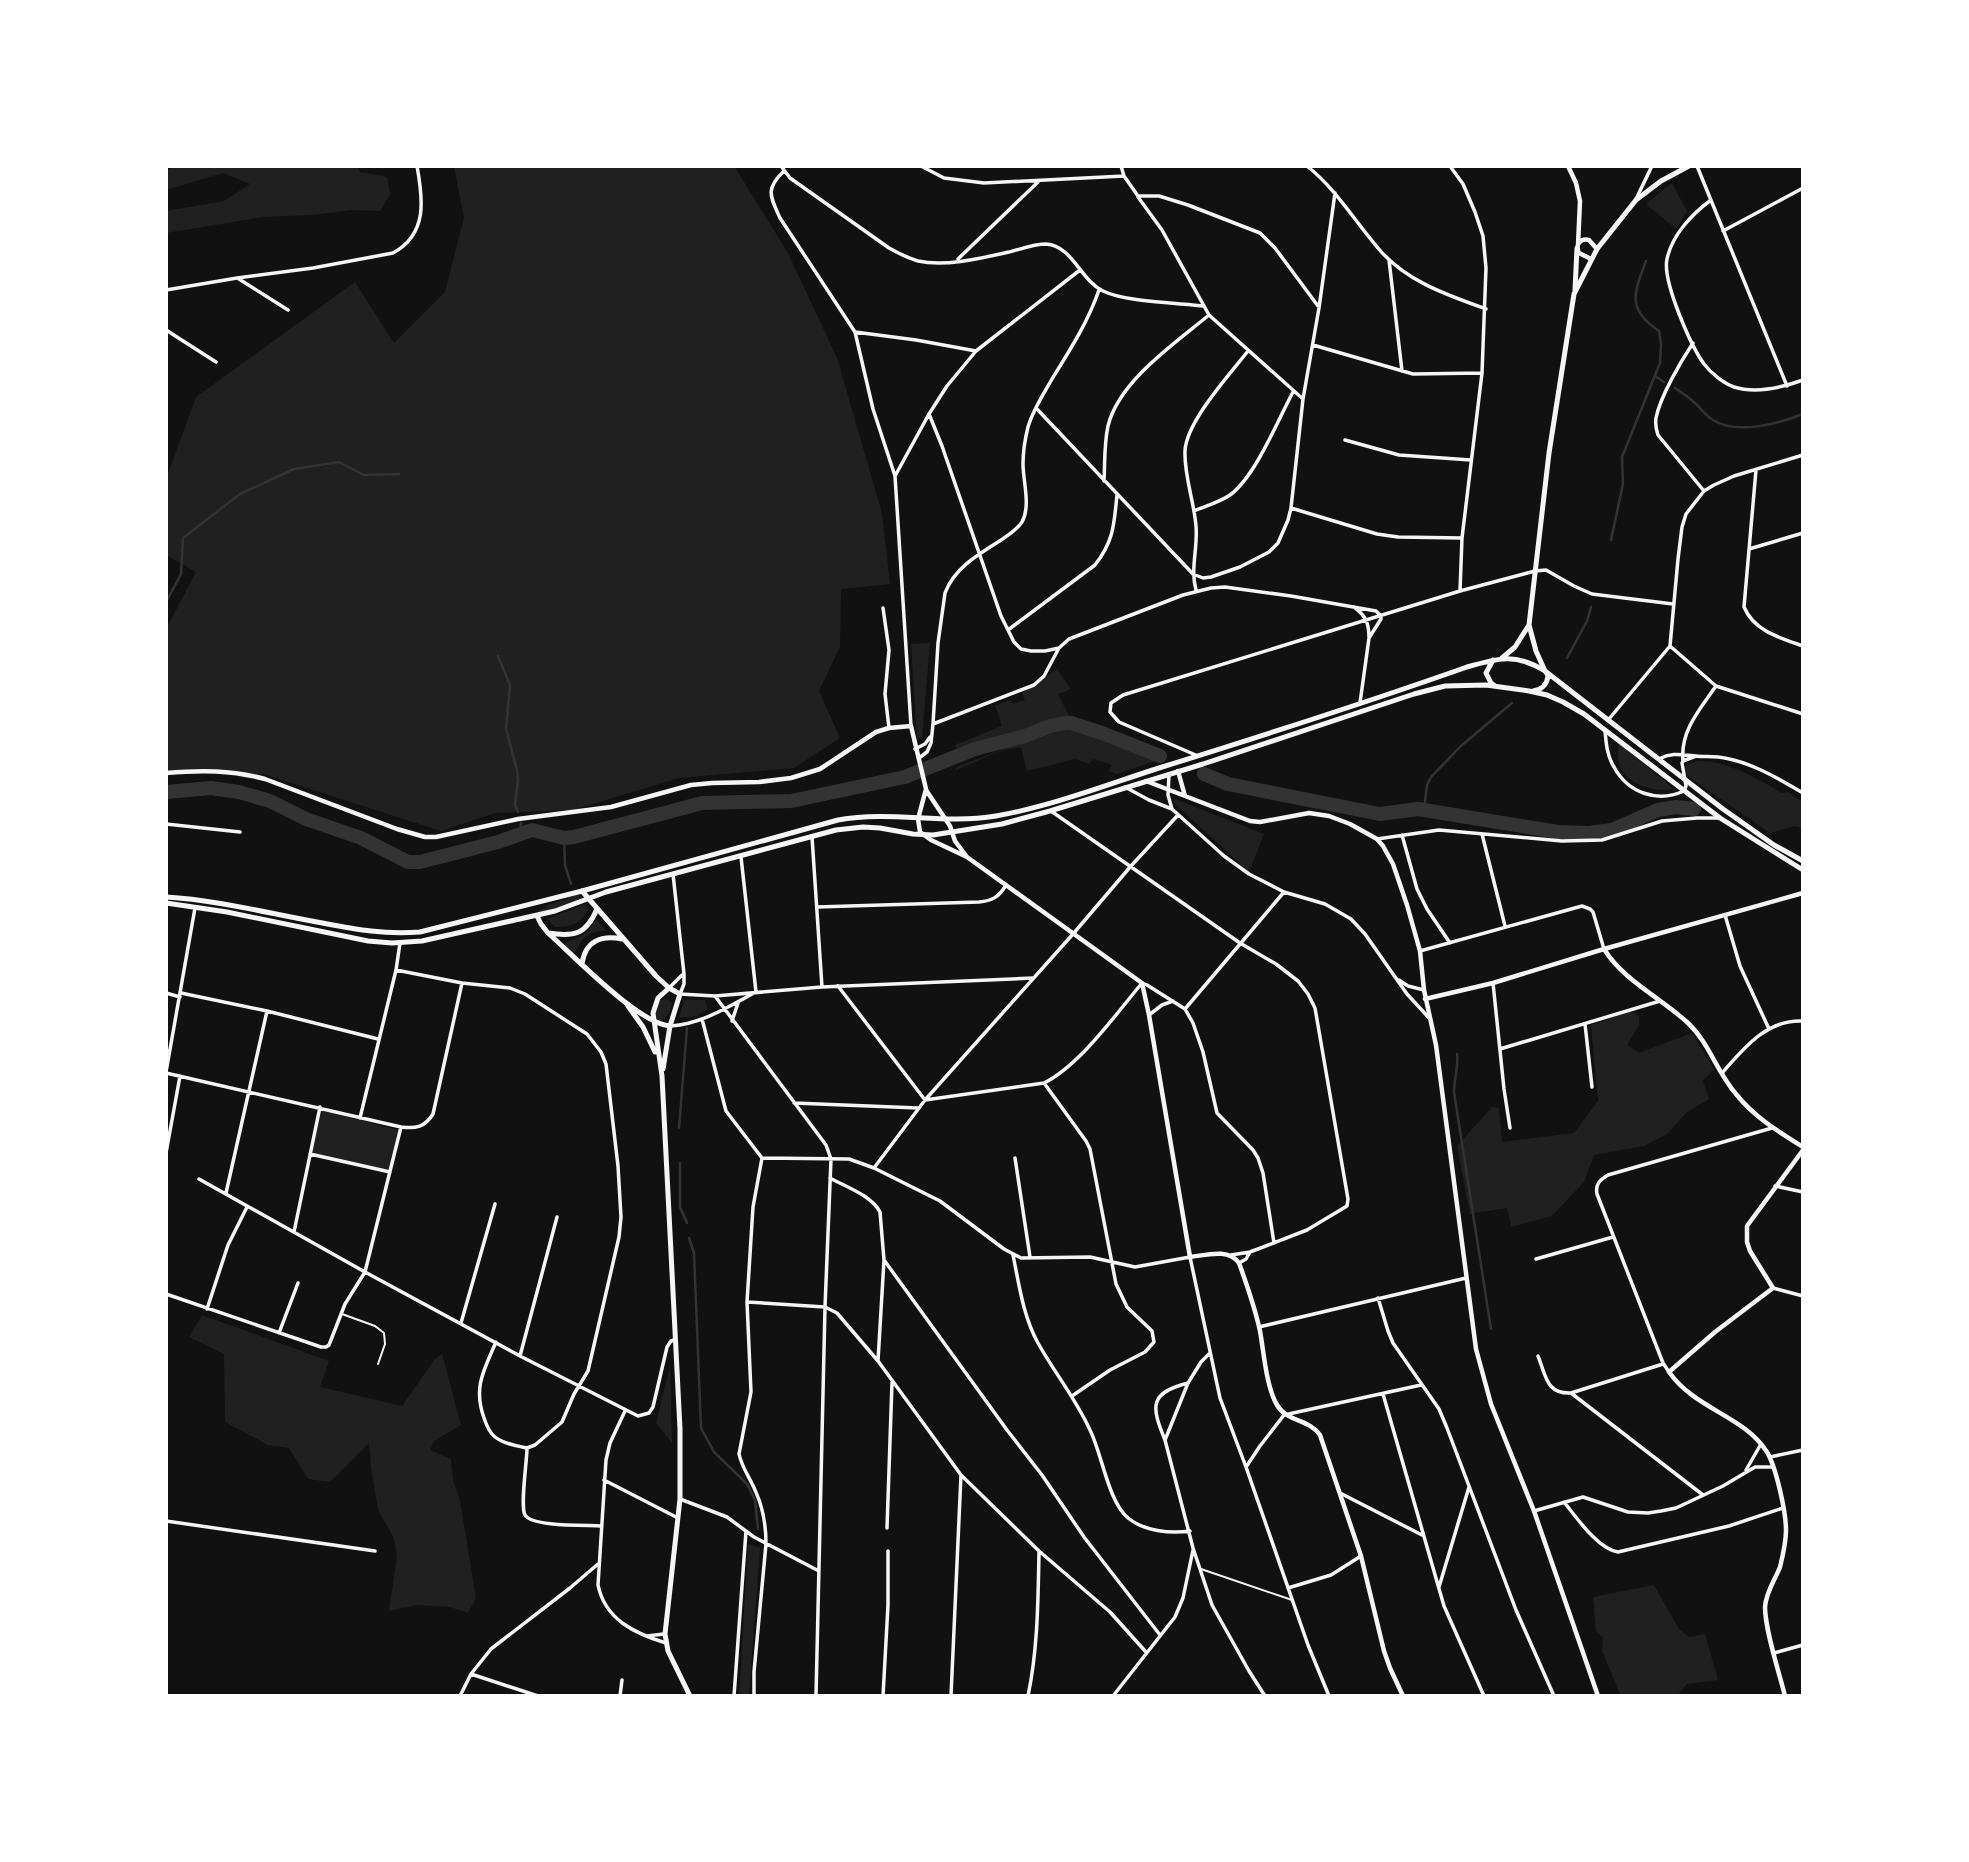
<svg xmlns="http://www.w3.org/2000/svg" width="1969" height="1862" font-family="'Source Sans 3',sans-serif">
	<rect width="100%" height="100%" fill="#111"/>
	<path fill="#202020" d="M177,166h180l3,6 27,5 3,17 -10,17 -28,-1 -40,5 -49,2 -97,16v-22l58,-10 26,-17 -27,-11 -57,17v-20z
		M454,166h280l54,87 49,105 45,155 8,71 -49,5 -1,58 -21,44 21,47 -46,30 -115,10 -106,32 -78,3 -54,18 -178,-57 -97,-3v-142l30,-57 -30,-17v-76l30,-82 159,-115 39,61 51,-51 19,-74z
		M1672,183l15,28 -11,18 -30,-25z
		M930,643l-8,95h-5l-6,-94z
		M1057,669l14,20 -13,5 11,22 -28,10 -31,7 -52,20 -3,-8 47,-19 -7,-20 15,-6 2,4 13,-4 -3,-7z
		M1062,727c34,1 66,18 97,32l-1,1 -41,14 -8,-3 3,-6 -19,-6 -4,5 -14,-5 -48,12 -6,-24 -21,4 -46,20 5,-5z
		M1619,744l55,45c-27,5 -64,-11 -55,-45z
		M1698,761c31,0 58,17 84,32l6,-1 15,10v26l-8,-2 -25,7 -85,-59 1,-9z
		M1175,799l89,35 -15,38 -76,-70z
		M578,893l2,6 -18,7 -23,6v-2l6,-2 2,-3 17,-5z
		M585,904l3,6c-7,14 -18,17 -33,17l-8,-8z
		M596,919l10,12c-17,-1 -25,8 -32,23l-11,-11c15,-4 26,-9 33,-24z
		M667,999l5,4c-1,7 -4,14 -10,18l-4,-1c-5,-7 -2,-13 2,-20z
		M684,1000h21l3,9 -12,7 -17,2z
		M1630,1011l9,5v9l-12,20 12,8 53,-20 22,36 -11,12 6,18 -22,13 -20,22 -23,12 -50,9 -10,27 -32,34 -41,11 -4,-19 -37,6 -13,-68 35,-39 7,1 3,34 72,-9 24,-32 -7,-76z
		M321,1110l77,20 -10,41 -76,-18z
		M202,1315l127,46 -9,26 82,19 33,-47 7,-5 19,71 -27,16 -4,9 21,9 2,21 7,20 16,98 -8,15 -18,-6 -33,-2 -28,6 8,-55 -3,-18 -16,-28 -7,-42 -2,-25 -39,39 -22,-3 -19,-31 -21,-3 -43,-23 -1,-68 -35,-17z
		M670,1366l2,77 -16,-20z
		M748,1544l12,4 -11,148h-10z
		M1654,1585l25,44 10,8 16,-3 13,46 -31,4 -10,12h-41l-16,-2 -18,-43 1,-13 -7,-7 -3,-34z"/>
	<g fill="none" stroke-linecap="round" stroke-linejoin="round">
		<path stroke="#333" stroke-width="2.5" d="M1655,376l9,6
			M1675,388c7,5 15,10 22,17 5,5 9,11 16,15 23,15 65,4 90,-6
			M1611,540l12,-56 -1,-27 38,-94 1,-19 -2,-13c-33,-22 -25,-38 -13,-70
			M166,602l15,-28 2,-36 57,-44 54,-25 45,-7 25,13 35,-1
			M498,656l12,29 -4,44 11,41 1,10 -3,25 3,7
			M1567,658l20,-37 4,-14
			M1424,810l3,-25 4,-8 30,-31 51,-43
			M520,835l1,-12
			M564,838l1,27 6,19
			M1457,1054c2,8 -3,27 -3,38l37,237
			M679,1128l8,-100
			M680,1163v44l7,16
			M689,1238l5,15 7,175 13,24 33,32 8,16 3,29"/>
		<path stroke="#333" stroke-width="14" d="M1204,774l24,10 152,30 38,-5 140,23 31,1 23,-3 46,-20 18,-3 18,2
			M166,792l45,-4 28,4 31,9 36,18 55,19 47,24h12l78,-20 34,-12 32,8 10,-1 128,-34 89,-2 114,-24 70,-28 50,-13 25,-10 15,-3h6l31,10 58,23"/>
		<path stroke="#f5f5f5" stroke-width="2" d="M342,1314l33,12 9,7 1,11 -7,20
			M1201,1569l91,31"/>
		<path stroke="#f5f5f5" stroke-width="3.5" d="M781,166l9,12 99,70c9,5 19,10 29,13 28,6 64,-3 91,-9 12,-3 25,-8 37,-8 27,2 34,36 57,47 22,11 75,12 101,15
			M921,166l23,12 40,5 140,-7 14,20h21l29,9 72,28 15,15 43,58
			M1121,166l3,10
			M1307,166c29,23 47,54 71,82 27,33 69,47 108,61
			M1450,166l13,18 12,28 8,24 3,32 -4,105 -20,165 -2,53
			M1697,166l90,220
			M784,171c-19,18 -14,25 -4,47l75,114 18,77 22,67 16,250
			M1138,197l24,33 47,85 94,84
			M1636,199l16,-33
			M1711,200c-19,14 -39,35 -44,59 -5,22 24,87 37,105 7,9 19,19 30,23 22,7 47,1 69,-7
			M1723,231l80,-43
			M958,259l80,-77
			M1389,260l13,111
			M239,279l49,31
			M166,290l71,-12 76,-10 80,-15c35,-19 30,-54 24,-87
			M166,330l50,32
			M855,332l61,8 60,11
			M1693,343c-12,18 -33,54 -37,75 -1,6 0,11 2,17l46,56
			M1313,345l100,29 69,-1
			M1036,408l157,166 10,4 8,-1 29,-10 29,-15 9,-9 10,-23 3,-12 12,-109 16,-91 16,-115
			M929,414l13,32 59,170 13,26 7,7 10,2h14l14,-3 10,-9 114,-44 28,-7 14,-1 66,9 85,15 5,5v3l-12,19
			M1345,440l54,15 72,5
			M1756,470l-12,137c10,24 36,31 59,39
			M895,476l34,-62 18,-28 29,-35 104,-81
			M1104,481c1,-18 0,-37 4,-55 11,-45 66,-82 101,-111
			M1291,508l86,26 21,3 64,1
			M1194,511c12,-5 26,-9 36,-16 25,-18 48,-75 63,-103
			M1749,549l54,-16
			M1196,590c-6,-21 2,-42 0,-64 -2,-25 -12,-50 -11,-75 1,-29 45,-77 63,-100
			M1354,607c12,9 15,16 15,31l-9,65
			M883,608l6,42 -4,44 4,34
			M1008,630l87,-65c19,-24 19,-41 22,-70
			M1670,646l46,40 87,28
			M1609,719l61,-73 8,-87 4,-32 4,-13 18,-23 10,-6 20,-9 69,-21
			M933,724l101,-39 10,-9 15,-28
			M1605,730c1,13 2,26 9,37 14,26 43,36 70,24l2,-5 -4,-23 1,-2 13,-5
			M915,749l10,-5 5,-7
			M1198,756l-79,-34 -9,-10 1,-9 12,-8 337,-104 75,-20 11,-1 28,16 18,8 81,10
			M919,758l8,-6 4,-9 2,-19 5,-81 7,-50c9,-24 32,-38 53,-51 9,-6 18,-11 24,-20 9,-16 1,-41 1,-58 0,-13 2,-25 5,-37 5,-17 15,-32 24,-48 18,-29 36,-57 47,-89
			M1659,759c13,-7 23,-4 37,-3 7,1 14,0 22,1 29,3 60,21 85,36
			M1683,761c-3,-30 17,-52 33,-75
			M1169,774l-1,21 4,14
			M1125,787l24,13 23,9 52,47 25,18 35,18 41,12 26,15 14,15 42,60 23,25
			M1051,811l189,132 36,21 22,17 10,13 7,14 33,191 -1,7 -40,24 -57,22 -19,3
			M166,824l74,8
			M1482,834l23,92
			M1402,835l15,54 10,20 23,34
			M812,837l10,150
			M1377,839l62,-9 123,11 40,-1 60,-19 35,-3h23
			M741,857l15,135
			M673,874l11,100v10l-4,10 35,2 107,-9 211,-9
			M817,907l162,-5c13,-1 20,-5 27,-17
			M1725,915l15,51 29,63
			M1420,951l162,-45 8,3 3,3 11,37
			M396,970l66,13 48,5 15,6 62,40 14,18 5,12 12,102 3,51 -2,20 -31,134 -14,23 -12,28 -27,23 -8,3
			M1399,980l9,6 16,4
			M1493,983l11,106 6,39
			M838,986l87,114 119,-17c36,-18 72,-69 98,-100l5,2 38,24 8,14 10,29 14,61 36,37 5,8 5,15 11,70
			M669,988l13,-13
			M166,993l14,4
			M181,993l86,18 111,28
			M715,996l111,149 5,14 -6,148 -9,389
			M1185,1009l99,-117
			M1149,1015l13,-10 11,-4
			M702,1019l24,92 36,47
			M732,1021l6,-18
			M1585,1024l7,63
			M671,1026c30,-2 57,-19 83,-33
			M1500,1049l160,-48
			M166,1072l29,-164
			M166,1073l235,54c15,2 24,0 32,-13l29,-131
			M1722,1073c22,-25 45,-54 81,-52
			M1044,1083l42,58 4,8 26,135 11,23 25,24 2,11 -9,10 -35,18 -38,26
			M794,1103l124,5
			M360,1118l36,-148 4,-27
			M166,1153l14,-77
			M310,1154l80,18
			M762,1158l87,1 25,9 66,33 64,48 17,9 69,-1 45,10 55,-10 30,141 26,69 62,178 21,51
			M1015,1158l15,99
			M874,1168l51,-68 148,-166 58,-68 47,-51
			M830,1178c16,9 41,17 50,34l4,48 -6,101
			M199,1179l166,93 155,84 118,60 11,-3 4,-6 14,-60 4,-6 3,-1
			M1775,1186l28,6
			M226,1193l41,-182
			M294,1232l26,-125
			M1013,1255c6,29 10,61 25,88 16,29 38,56 52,87 12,24 18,71 38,88 16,13 42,16 62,13
			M1536,1259l77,-22
			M884,1260l123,170 35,45 42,62 76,98
			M1239,1263l7,-4 4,-7
			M1773,1288l30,8
			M166,1294l155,53h5l3,-2 16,-41 20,-32 36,-145
			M1378,1298l10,33 5,12 46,66 8,19 69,182 38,86
			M747,1302l78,5 12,6 41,48 83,114 78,76 71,61 36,40
			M207,1309l21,-64 19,-38
			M461,1323l34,-119
			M1259,1327l207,-49
			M279,1333l19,-50
			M496,1342c-12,28 -23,45 -12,76 2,6 6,15 11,19 9,7 22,9 32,11 0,13 -7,58 -2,67 7,12 62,10 76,11
			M1210,1353l-9,9 -13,21 -23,57 28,108 19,57 37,66 16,25
			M520,1356l37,-139
			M1538,1356c8,20 8,38 33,37l92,-29
			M1669,1372l-6,-9 -66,-169c-2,-10 3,-14 11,-19l164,-47
			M1571,1393l132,102
			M1383,1394l61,212 40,90
			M625,1411l-15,32 -4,17 -8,125c7,35 38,49 68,58
			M1165,1440c-14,-34 -16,-47 23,-57
			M1770,1457l33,-7
			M1246,1467l14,-21 24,-31 137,-30
			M1746,1470l15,-26
			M604,1480l74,38
			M1340,1493l82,42
			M680,1499l47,18 27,20 63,33
			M1564,1502c12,15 34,47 54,50l111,-26 54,-18
			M1534,1511l49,-14 45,15 20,1 13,-2 15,-3 47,-22 32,-19h18
			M166,1521l209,30
			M887,1528l5,-145
			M1439,1587l30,-100
			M1288,1588l43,-13 30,-19
			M647,1636l17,-2
			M1774,1653l29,-8
			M471,1674l67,22
			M460,1696l11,-22 20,-25 79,-61 28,-24
			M620,1696l2,-16
			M734,1696l12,-165
			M754,1696v-24l12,-128c0,-19 -3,-37 -11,-54 -5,-12 -13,-22 -16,-36l12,-62 -4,-90 6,-95 9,-49
			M883,1696l5,-91v-54
			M951,1696l10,-221
			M1028,1696c10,-48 10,-96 11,-144
			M1113,1696l62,-79 8,-19 10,-48"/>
		<path stroke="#f5f5f5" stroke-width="4.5" d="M1568,166l8,17 4,18 -2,44
			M1591,259l-12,-6c-4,-8 1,-15 10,-13l8,9
			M1178,771l7,25
			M166,773c35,-3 65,-3 99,6l132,50 28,8h11l82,-18 93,-12 80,-22 21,-2 47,-1 32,-4 29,-9 56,-37 13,-4 22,-2 15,63 -8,30 2,13 11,8 36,17 175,126 7,32 41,242c17,-2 38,-9 49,6 8,22 16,45 21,68 4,22 6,55 17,74 10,17 32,14 43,30l41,121 23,95 6,17 13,28
			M1146,781l104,40 10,1 49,-9 20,3 21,8 27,15 6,7 10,18 14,41 13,46 4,39 12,55 40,304 15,55 43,107 64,185
			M926,790l24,36 5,15 12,16
			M1604,949c19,31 57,49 84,74 21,20 29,49 48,71 18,23 43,38 67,53
			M1425,999l68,-16 111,-34 199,-56
			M1785,1696c-6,-24 -20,-66 -20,-89 1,-15 10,-27 15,-40 3,-12 6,-25 6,-37 0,-18 -10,-63 -19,-78 -24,-37 -71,-42 -98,-80l46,-40 58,-44 -23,-37 -3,-9v-16l56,-76"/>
		<path stroke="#f5f5f5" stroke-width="5" d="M1575,290l2,-42
			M1502,658l13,-11 14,-22
			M1545,671l-9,-20 -7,-26 20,-172 25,-159 23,-45 39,-49 25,-19 28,-15
			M582,891l74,85 13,12 11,6 -10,32 -7,43
			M537,916l4,8 7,9c26,23 91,91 122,93
			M548,933c26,4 38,2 49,-24
			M582,964c3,-23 19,-29 40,-25
			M669,988l-11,10 -5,15 9,63 18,353v70l-15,135 3,17 22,45
			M628,1006l15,21 12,25"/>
		<path stroke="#f5f5f5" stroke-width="5" d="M1493,660l-7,13 5,10 4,3
			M1533,691c8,-1 14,-6 15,-15l-2,-4
			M166,897c51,3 101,16 151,25 37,7 65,13 103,10l162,-41 256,-71c54,-10 104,5 158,-4 56,-10 110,-31 163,-48 103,-32 206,-65 308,-101 31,-9 49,-14 78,4l178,138 51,36 29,16
			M166,903l61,9 141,29 24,2 30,-2 133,-30 51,-19 230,-62 27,-3 17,1 33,6 20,1 69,-11 48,-13 153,-47 211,-70 31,-8 41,-1 43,6 18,4 16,7 21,12 136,104 83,52"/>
	</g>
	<rect width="1969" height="1862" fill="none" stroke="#ffffff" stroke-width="336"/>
</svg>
